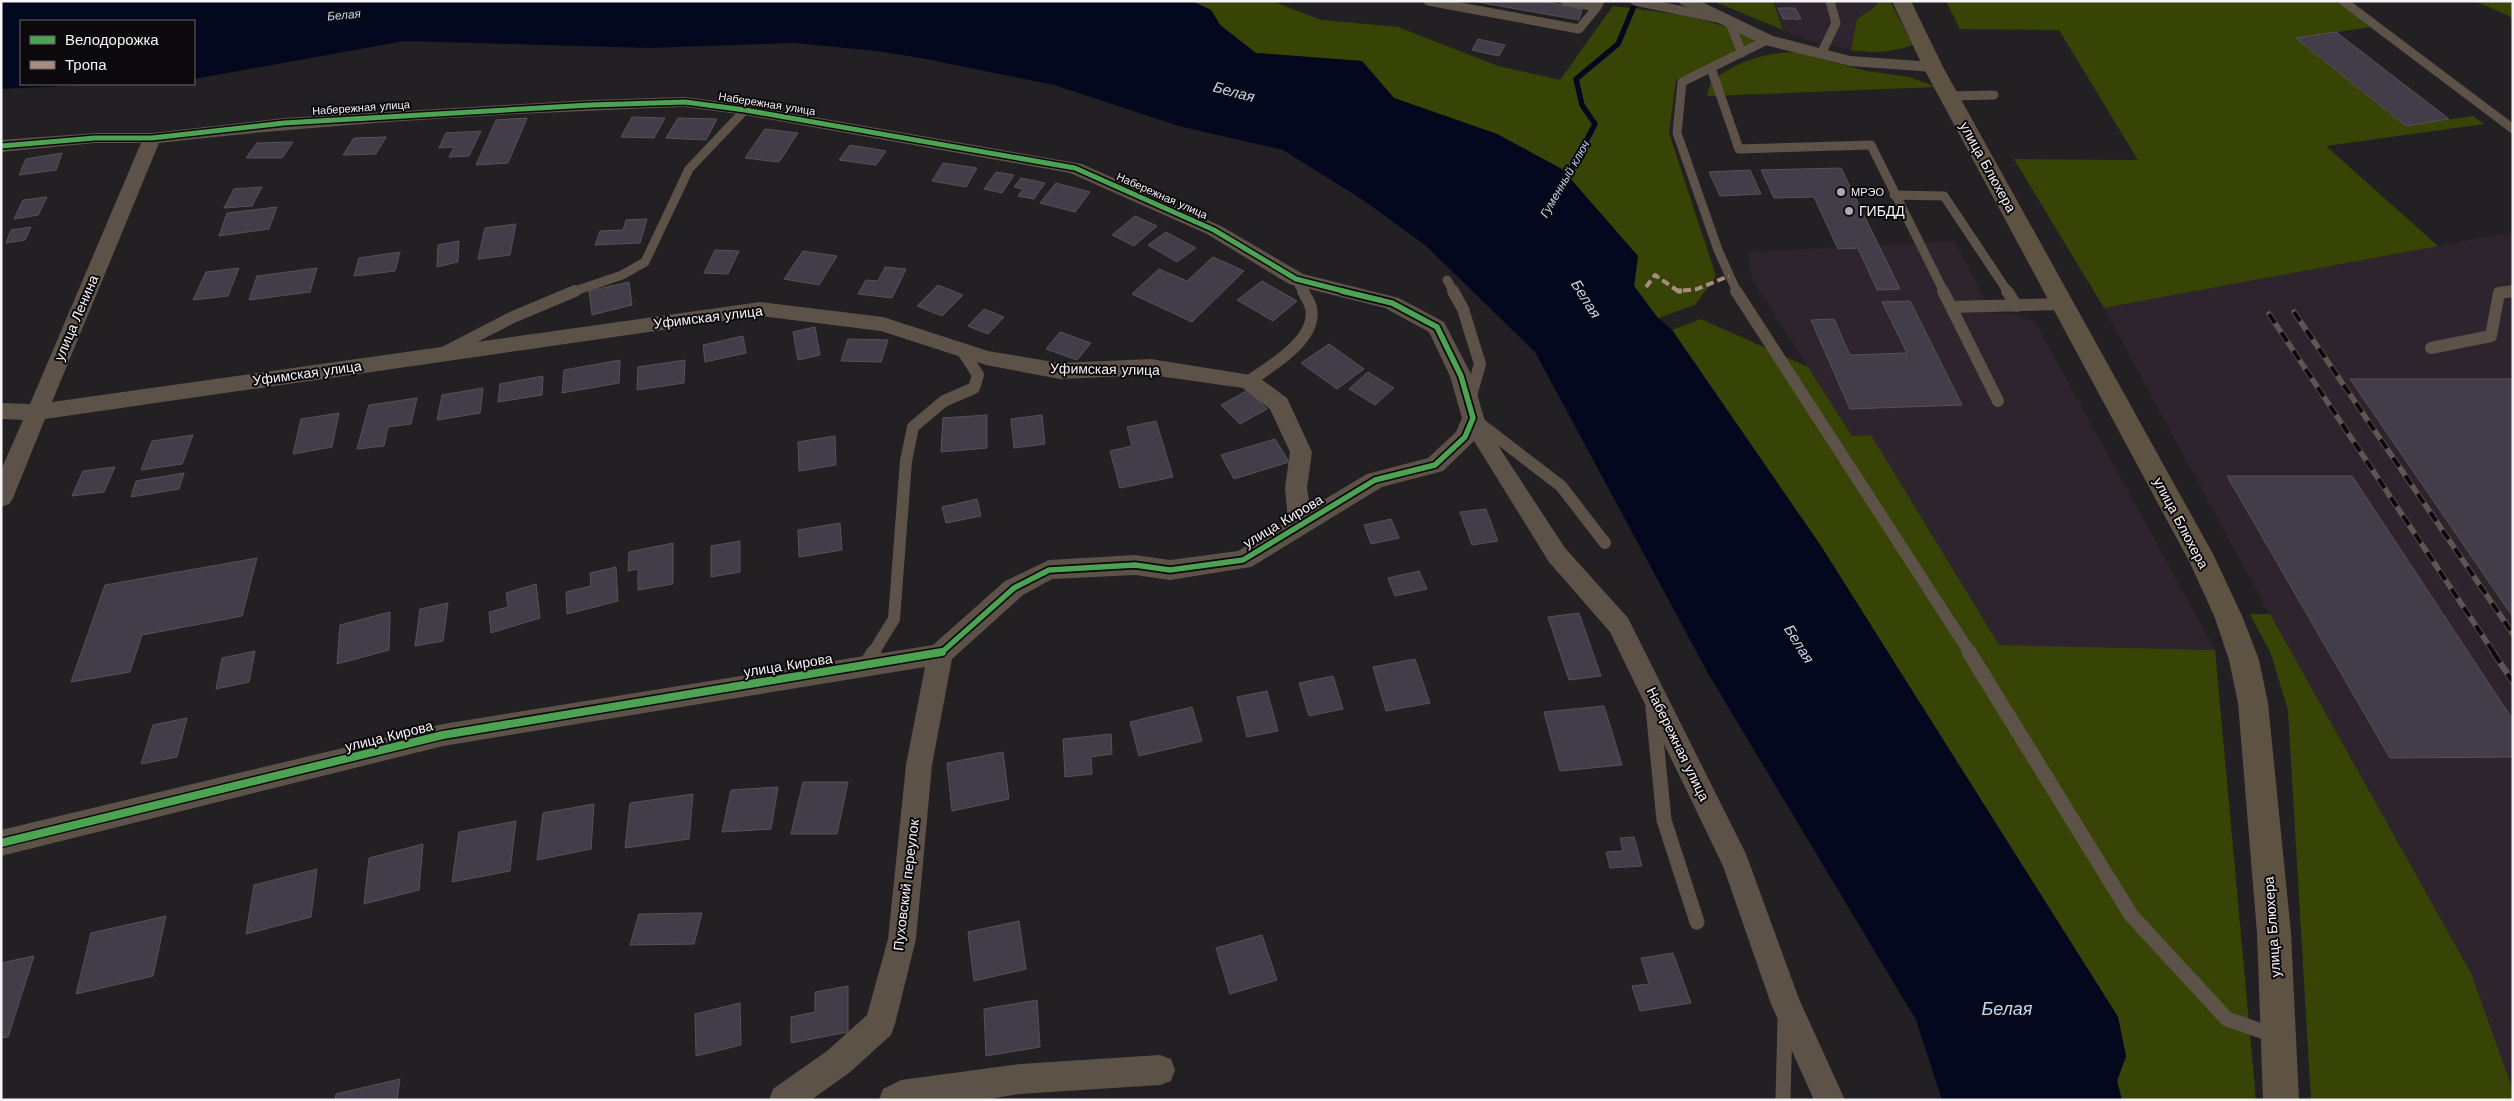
<svg xmlns="http://www.w3.org/2000/svg" width="2514" height="1101" font-family="'Work Sans',sans-serif">
	<rect width="100%" height="100%" fill="#232023"/>
	<path fill="#2d242d" d="M1773,1h102l2,4 -20,14 -6,31 -44,-10 -24,-10z
		M2513,232v858l-42,-117 -167,-295 -200,-370z
		M1954,241l38,72 21,1 22,8 180,328 -216,-5 -128,-209h-19l-100,-157 -4,-27z"/>
	<path fill="#384406" d="M1192,1h80l49,19 77,7 100,39 62,14 53,-74c42,5 106,11 141,35l-7,6 -71,33 -7,53 47,143 -21,29 -37,13 -24,-32 4,-30 -141,-122 -103,-36 -32,-37 -106,-8 -36,-28 -9,-15z
		M1713,1h60l10,29z
		M1875,1h15l23,44c-24,8 -38,8 -62,5l6,-31 20,-14z
		M1946,1h389l36,26 -74,11 109,88 67,-10 11,8 -158,22 112,100 -334,62 -90,-149 124,1 -79,-130 -99,-1z
		M2475,1h38v17z
		M1796,52l70,19 44,6 26,10 -229,9 4,-15c29,-20 50,-28 85,-29z
		M1701,319l107,48 44,69 19,-1 128,210 216,5 41,450h-134l-5,-19 9,-25 -8,-39 -297,-471 -149,-216z
		M2250,614h20l201,359 42,117v10h-202l-23,-390 -17,-56z"/>
	<path fill="#03081e" d="M1,1h1191l19,9 9,15 36,28 106,8 32,37 103,36 65,35 76,87 -4,30 24,32 14,12 149,216 297,471 8,39 -9,25 5,19h-180l-26,-80 -207,-345 -174,-323 -110,-107 -62,-45 -80,-50 -104,-24 -125,-41 -133,-27 -45,-7 -82,-8 -145,5 -245,-7 -210,38v-58h-173v63h84l-104,5z"/>
	<g fill="none" stroke-linecap="round" stroke-linejoin="round">
		<path stroke="#03081e" stroke-width="5.5" d="M1564,183l31,-59 -13,-19 -6,-26 42,-35 18,-43"/>
	</g>
	<path fill="#423d48" stroke="#545355" d="M1472,1h69l41,8 -3,11z
		M1778,8h17l6,11h-18z
		M2336,32l113,87 -43,7 -110,-88z
		M1478,39l27,6 -6,11 -27,-6z
		M632,117l33,1 -11,20 -33,-1z
		M527,118l-19,45 -32,2 20,-45z
		M678,118l39,1 -11,21 -40,-2z
		M765,129l33,4 -19,29 -34,-4z
		M481,131l-12,25 -20,1 5,-10 -15,1 7,-15z
		M386,137l-10,17 -33,1 11,-17z
		M293,142l-11,16h-36l11,-15z
		M850,145l36,6 -10,14 -37,-5z
		M62,153l-6,17 -37,5 7,-16z
		M943,163l34,5 -11,19 -34,-6z
		M1841,168l59,121 -23,1 -19,-42 -20,1 -24,-52 -40,1 -13,-28z
		M1750,170l11,24 -41,2 -11,-24z
		M996,172l18,3 -12,18 -18,-4z
		M1021,178l24,5 -11,16 -16,-3 5,-7 -9,-2z
		M1056,183l34,9 -15,20 -35,-9z
		M262,187l-10,19 -28,2 10,-19z
		M47,197l-9,18 -24,4 9,-19z
		M277,207l-8,22 -50,7 8,-23z
		M1135,216l22,10 -23,20 -22,-11z
		M647,219l-7,24 -45,2 5,-14 23,-1 3,-10z
		M516,224l-6,31 -32,4 7,-31z
		M31,227l-6,13 -19,3 5,-13z
		M1166,232l30,16 -19,14 -29,-17z
		M459,241l-1,21 -21,5 1,-22z
		M715,250l24,1 -11,23 -24,-1z
		M803,251l34,5 -18,29 -35,-6z
		M400,252l-5,19 -41,5 5,-18z
		M1213,257l31,14 -52,51 -60,-28 27,-25 28,12z
		M885,267l21,2 -14,29 -34,-4 8,-14 12,1z
		M239,268l-11,28 -35,4 13,-28z
		M317,268l-7,24 -61,8 8,-24z
		M1262,281l35,20 -24,20 -36,-21z
		M629,282l3,23 -40,10 -3,-24z
		M938,285l25,10 -21,21 -25,-10z
		M1910,301l52,104 -112,4 -39,-89 23,-1 16,36 57,-2 -25,-51z
		M984,309l20,8 -16,17 -20,-8z
		M815,327l5,28 -22,5 -5,-28z
		M1060,332l31,11 -14,17 -31,-11z
		M743,336l3,17 -41,9 -2,-17z
		M848,339l40,1 -7,22 -40,-1z
		M1329,344l35,25 -27,20 -36,-26z
		M620,360l-1,23 -57,10 2,-23z
		M685,360l-1,23 -47,7 1,-23z
		M1368,372l26,16 -19,17 -26,-16z
		M543,376l-1,19 -44,7 2,-18z
		M2350,379h163v238z
		M483,388l-3,25 -43,7 5,-25z
		M1248,390l19,19 -27,15 -19,-19z
		M417,398l-6,26 -23,3 -4,19 -27,3 12,-44z
		M339,413l-7,34 -39,7 8,-35z
		M987,415v33l-46,4 2,-34z
		M1042,415l3,29 -31,4 -3,-29z
		M1156,421l17,56 -53,11 -10,-37 22,-5 -5,-19z
		M193,435l-11,29 -41,6 11,-29z
		M835,436l1,29 -37,6 -1,-29z
		M1275,439l14,23 -55,17 -13,-24z
		M115,467l-11,25 -32,4 11,-25z
		M184,473l-5,16 -48,8 5,-16z
		M2227,476h125l161,244v37l-123,1z
		M977,499l4,17 -35,7 -4,-16z
		M1486,509l12,32 -26,4 -12,-33z
		M1391,519l8,19 -28,6 -7,-19z
		M840,523l2,27 -43,7 -1,-27z
		M740,541v31l-29,5v-31z
		M673,543v41l-35,6v-21l-10,2 1,-19z
		M257,558l-15,58 -100,19 -12,37 -59,10 34,-97z
		M616,567l2,34 -51,13 -1,-22 25,-6 -1,-13z
		M1419,571l8,18 -32,7 -7,-18z
		M536,584l4,34 -49,15 -2,-21 19,-5 -2,-14z
		M448,603l-5,38 -28,5 5,-37z
		M390,612l-1,38 -52,14 3,-39z
		M1579,613l22,63 -32,4 -21,-63z
		M255,651l-6,31 -33,7 6,-31z
		M1415,659l15,44 -44,8 -13,-44z
		M1333,676l10,33 -34,7 -10,-33z
		M1267,691l11,40 -31,6 -10,-40z
		M1604,706l18,59 -62,6 -16,-59z
		M1192,707l10,34 -63,15 -9,-34z
		M187,718l-10,39 -36,7 12,-39z
		M1111,734l1,20 -21,3 1,17 -27,3 -2,-38z
		M1003,752l6,47 -57,12 -5,-48z
		M803,782h45l-11,52h-46z
		M778,787l-7,42 -49,3 9,-42z
		M693,794l-4,45 -64,9 5,-45z
		M594,804l-3,45 -54,11 6,-47z
		M516,821l-6,50 -58,11 7,-50z
		M1634,837l8,29 -32,2 -4,-16 17,-1 -3,-13z
		M423,844l-4,46 -55,14 5,-46z
		M317,869l-6,48 -65,17 8,-49z
		M702,913l-8,31 -64,1 9,-31z
		M166,916l-13,60 -77,18 15,-61z
		M1019,921l7,48 -52,12 -6,-49z
		M1262,935l15,45 -47,14 -14,-46z
		M1673,953l18,50 -51,8 -8,-25 17,-2 -8,-26z
		M34,956l-26,81 -7,1v-75z
		M848,986v46l-57,11v-26l24,-5v-20z
		M1037,1000l3,47 -54,9 -2,-47z
		M740,1003l1,42 -45,11 -1,-42z
		M400,1079l-3,21h-62l1,-6z"/>
	<g fill="none" stroke-linecap="round" stroke-linejoin="round">
		<path stroke="#5c5247" stroke-width="9" d="M1428,1l151,28 18,-22
			M1565,1l32,6 3,-6
			M1635,1l82,17
			M2343,1l170,128
			M1730,23l12,30
			M1821,54l15,-31 -6,-22
			M1711,68l28,81 132,-4 73,147
			M1949,96l45,-1
			M1894,195l50,1 64,96
			M1296,279l7,13
			M1447,280l7,12
			M572,292l50,-17 23,-13 44,-93 56,-59
			M1737,292l-19,-42 -41,-117 5,-51 85,-42
			M2507,292l6,-1"/>
		<path stroke="#5c5247" stroke-width="12" d="M1453,291l10,18 17,55 -10,35
			M1736,291l234,362
			M1943,291l55,110
			M2007,291l10,15
			M1951,307l112,-3
			M2431,348l60,-12 8,-43 14,-2
			M445,352l68,-35 62,-26
			M1249,381c22,-15 69,-42 62,-73 -1,-6 -6,-12 -8,-17
			M1479,423l82,63 44,57
			M873,653l21,-34 12,-158 7,-34 31,-26 30,-13 4,-13 -16,-25"/>
		<path stroke="#5c5247" stroke-width="15" d="M1969,652l162,263 96,104 49,17
			M865,666l9,-14
			M1653,708l11,112 33,102
			M1783,1100l2,-81"/>
		<path fill="#5c5247" fill-rule="evenodd" d="M1678,1h22l73,35 77,20 83,6 6,1 3,4 -3,4 -6,1 -83,-6 -89,-22 -81,-40z
			M685,97l60,8 337,59 139,62 82,48 96,24 45,24 28,54 12,42 17,32 64,98 63,70 118,236 53,145 46,101h-31l-43,-96 -48,-138 -113,-234 -61,-70 -75,-121 -31,30 -61,16 -131,80 -81,13 -35,-5 -83,4 -29,16 -71,64 -20,106 -16,174 -21,85 -4,11 -42,38 -38,27h-42l4,-11 54,-38 40,-36 21,-76 18,-174 19,-98 -482,79 -442,110v-26l442,-106 490,-79 72,-64 44,-21 86,-5 35,5 68,-9 50,-30 -3,-33 5,-36 -20,-43 -27,-21 -92,-13 -91,4 -74,-14 -105,-34 -121,-15 -715,103 -32,79 -4,6 -8,3v-37l22,-50 -22,-1v-16l29,1 111,-261h-46l-94,9v-12l94,-7h57l132,-15 307,-18zM685,107l60,8 325,58 137,61 82,50 96,24 44,24 21,44 12,42 -6,14 -28,26 -61,16 -57,34 -3,-20 5,-36 -25,-54 -30,-22 -106,-17 -91,4 -72,-12 -105,-34 -123,-15 -708,100 107,-259c175,-20 350,-30 526,-36z
			M1160,1055l11,4 4,11 -4,11 -11,4 -140,9 -37,6h-104l4,-11 18,-9 119,-16z"/>
		<path fill="#5e5242" fill-rule="evenodd" d="M1892,1h19l32,66 270,487 30,64 16,42 9,43 23,230 8,167h-36l-6,-167 -19,-230 -9,-43 -14,-42 -25,-55 -267,-496z"/>
		<g stroke="#5d5651" stroke-width="5.5">
			<path id="rail-far1" d="M2294,312l219,322
				M2269,314l225,339"/>
		</g>
		<g stroke="#5d5651" stroke-width="6">
			<path id="rail" d="M2493,652l20,30"/>
		</g>
		<use href="#rail-far1" stroke="#0c090c" stroke-width="4" stroke-dasharray="11" stroke-linecap="butt"/>
		<use href="#rail" stroke="#0c090c" stroke-width="4.5" stroke-dasharray="13" stroke-linecap="butt"/>
		<path stroke="#a88b81" stroke-width="4" stroke-dasharray="8 4" stroke-linecap="butt" d="M1646,287l9,-12 23,16 19,-2 32,-13"/>
		<path stroke="#a88b81" stroke-width="5" stroke-dasharray="9 5" stroke-linecap="butt" d="M1677,291h5"/>
		<g stroke="#0c090c" stroke-width="8">
			<path id="cycleway-far2" d="M1,146l94,-8h57l132,-15 307,-18 94,-3 60,8 330,58 139,62 82,49 51,13"/>
		</g>
		<g stroke="#0c090c" stroke-width="9">
			<path id="cycleway-far1" d="M941,653l73,-65 35,-18 86,-5 35,5 73,-10 132,-80 60,-15 30,-28 8,-19 -12,-42 -24,-49 -45,-24 -50,-12"/>
		</g>
		<g stroke="#0c090c" stroke-width="11">
			<path id="cycleway" d="M1,843l442,-108 499,-83"/>
		</g>
		<use href="#cycleway-far2" stroke="#4ca352" stroke-width="5"/>
		<use href="#cycleway-far1" stroke="#4ca352" stroke-width="5.5"/>
		<use href="#cycleway" stroke="#4ca352" stroke-width="8"/>
	</g>
	<g fill="#adaaad" stroke="#0c090c" stroke-width="2">
		<circle cx="1841" cy="192" r="5"/>
		<circle cx="1849" cy="211" r="5"/>
	</g>
	<g text-anchor="middle" dominant-baseline="central" stroke-width="4" stroke-linejoin="round" paint-order="stroke">
		<g font-size="11" fill="#f7f4f8" stroke="#0c090c">
			<text transform="translate(767 104) rotate(9)">Набережная улица</text>
			<text transform="translate(361 108) rotate(-4)">Набережная улица</text>
			<text transform="translate(1162 196) rotate(24)">Набережная улица</text>
		</g>
		<g font-size="11" fill="#f7f4f8" stroke="#0c090c" text-anchor="start">
			<text x="1851" y="192">МРЭО</text>
		</g>
		<g font-size="12" font-style="italic" fill="#bbd7f5" stroke="#0c090c">
			<text transform="translate(344 15) rotate(-5)">Белая</text>
			<text transform="translate(1565 179) rotate(-60)">Гуменный ключ</text>
		</g>
		<g font-size="14" fill="#f7f4f8" stroke="#0c090c">
			<text transform="translate(1988 167) rotate(61)">улица Блюхера</text>
			<text transform="translate(708 317) rotate(-7)">Уфимская улица</text>
			<text transform="translate(76 318) rotate(-67)">улица Ленина</text>
			<text transform="translate(1105 369) rotate(1)">Уфимская улица</text>
			<text transform="translate(307 373) rotate(-8)">Уфимская улица</text>
			<text transform="translate(1283 521) rotate(-31)">улица Кирова</text>
			<text transform="translate(2181 523) rotate(62)">улица Блюхера</text>
			<text transform="translate(788 665) rotate(-9)">улица Кирова</text>
			<text transform="translate(389 736) rotate(-14)">улица Кирова</text>
			<text transform="translate(1678 744) rotate(64)">Набережная улица</text>
			<text transform="translate(906 885) rotate(-83)">Пуховский переулок</text>
			<text transform="translate(2272 927) rotate(-94)">улица Блюхера</text>
		</g>
		<g font-size="14" fill="#f7f4f8" stroke="#0c090c" text-anchor="start">
			<text x="1859" y="211">ГИБДД</text>
		</g>
		<g font-size="15" font-style="italic" fill="#bbd7f5" stroke="#0c090c">
			<text transform="translate(1234 92) rotate(15)">Белая</text>
			<text transform="translate(1586 299) rotate(58)">Белая</text>
			<text transform="translate(1799 644) rotate(58)">Белая</text>
		</g>
		<g font-size="18" font-style="italic" fill="#bbd7f5" stroke="#0c090c">
			<text x="2007" y="1008">Белая</text>
		</g>
	</g>
	<rect width="2514" height="1101" fill="none" stroke="#f7f4f8" stroke-width="5"/>
	<rect x="20" y="20" width="175" height="65" fill="#0c090c" stroke="#6a676a"/>
	<rect x="30" y="36" width="25" height="8" fill="#4ca352" stroke="#6a676a"/>
	<text x="65" y="45" font-size="15" fill="#f7f4f8">Велодорожка</text>
	<rect x="30" y="61" width="25" height="8" fill="#a88b81" stroke="#6a676a"/>
	<text x="65" y="70" font-size="15" fill="#f7f4f8">Тропа</text>
</svg>
